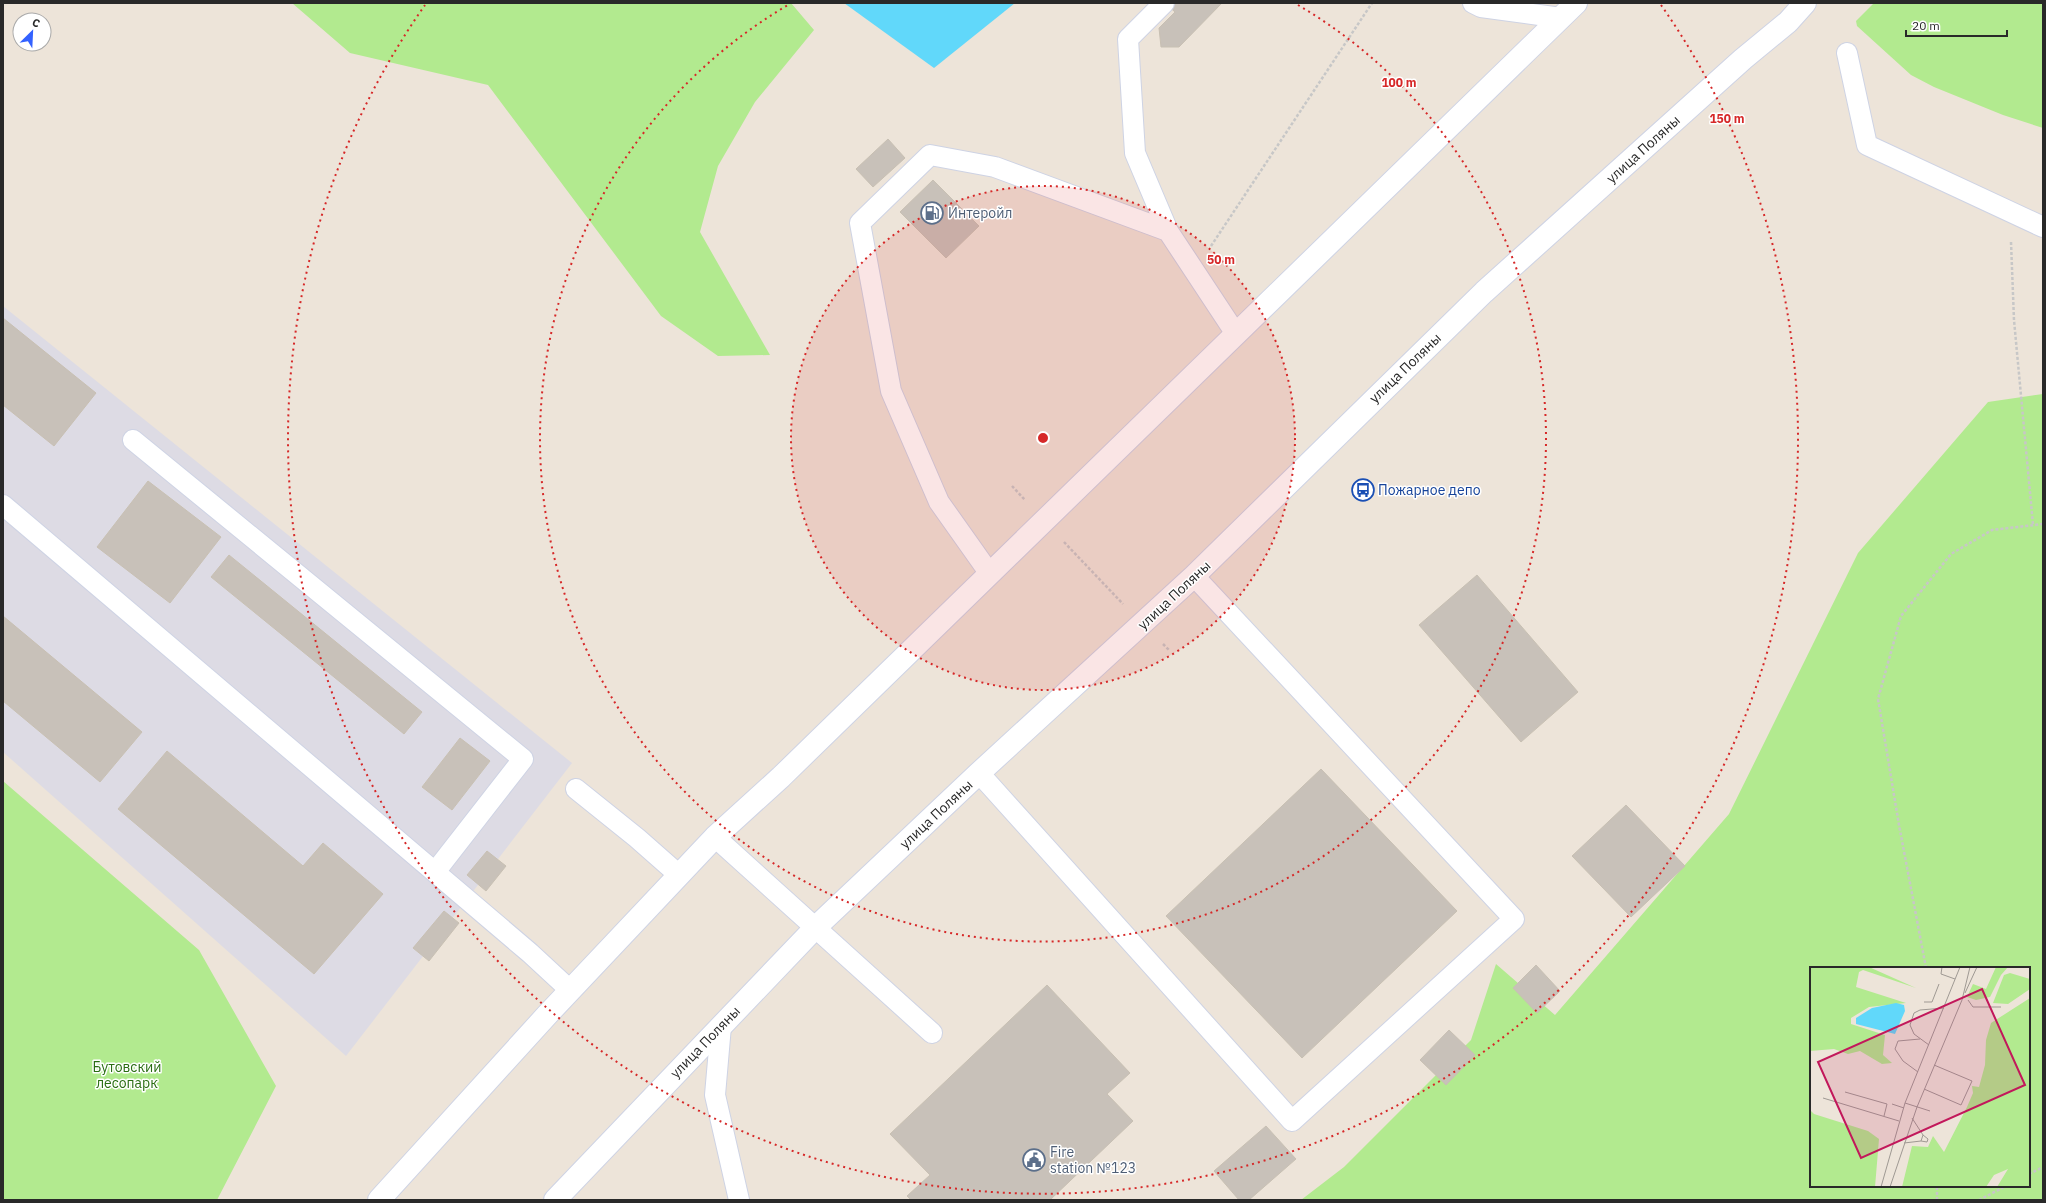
<svg xmlns="http://www.w3.org/2000/svg" width="2046" height="1203" font-family="'IBM Plex Sans',sans-serif">
	<rect width="100%" height="100%" fill="#ede4d9"/>
	<path fill="#dddbe4" d="M3,306l569,457 -226,293 -343,-304z"/>
	<path fill="#b2ea8f" fill-rule="evenodd" d="M292,3h499l23,27 -59,72 -37,64 -18,66 70,123 -52,1 -57,-40 -173,-231 -138,-32z
		M1874,3h169v125l-40,-13 -69,-28 -23,-12 -54,-49 -1,-5z
		M2043,394v806h-742l43,-33 127,-127 25,-76 59,51 174,-201 129,-261 130,-151zM1811,968h218v218h-218z
		M3,781l196,169 77,136 -59,114h-214z"/>
	<path fill="#61d8fa" d="M844,3h171l-81,65z"/>
	<path fill="#c8c1b9" stroke="#c8c0b3" d="M1165,3h57l-43,44h-18l-2,-19 16,-16z
		M888,139l17,19 -32,29 -17,-18z
		M933,180l46,46 -33,32 -46,-46z
		M3,318l93,75 -42,53 -51,-41z
		M148,481l73,56 -51,66 -73,-56z
		M229,555l193,157 -18,22 -193,-157z
		M1477,575l101,117 -57,50 -102,-117z
		M3,616l139,116 -42,50 -97,-81z
		M460,738l30,23 -38,49 -30,-23z
		M167,751l136,115 20,-23 60,51 -69,80 -196,-165z
		M1321,769l136,142 -155,147 -136,-142z
		M1626,805l59,61 -54,51 -59,-61z
		M487,851l19,15 -20,25 -19,-16z
		M444,911l15,12 -30,38 -16,-13z
		M1536,965l24,26 -23,22 -24,-25z
		M1047,985l83,88 -23,21 26,27 -83,79h-139l-4,-4 23,-21 -40,-41z
		M1449,1030l26,25 -29,30 -26,-25z
		M1266,1126l30,33 -47,41h-10l-25,-29z"/>
	<g fill="none" stroke-linecap="round" stroke-linejoin="round">
		<g stroke="#ced3e4" stroke-width="22">
			<path id="service" d="M1164,3l-36,36 7,114 33,78 68,103
				M1473,3l8,4 80,11
				M1847,53l20,92 176,82
				M133,440l390,319 -88,113
				M3,505l527,448 40,37
				M990,574l-51,-72 -48,-111 -31,-168 70,-68 65,12 173,64
				M979,773l313,348 222,-202 -320,-343
				M576,789l61,49 42,37
				M715,837l217,196
				M721,1026l-6,69 24,105"/>
		</g>
		<g stroke="#ced3e4" stroke-width="24">
			<path id="secondary" d="M379,1200l168,-185 168,-178 66,-60 795,-774
				M555,1200l261,-273 163,-154 215,-197 290,-284 259,-233 45,-37 17,-19"/>
		</g>
		<path stroke="#c7c7c7" stroke-width="2.5" stroke-dasharray="3 2" stroke-linecap="butt" d="M2011,242l3,78 19,205
			M1211,246l161,-243
			M1012,486l13,14
			M1064,542l59,62
			M1163,644l6,6
			M1926,968l-27,-143 -21,-126 23,-83 50,-62 41,-24 51,-6
			M2029,1174l14,-7
			M1937,1200v-14
			M1979,1200l27,-14"/>
		<use href="#service" stroke="#fff" stroke-width="20"/>
		<use href="#secondary" stroke="#fff" stroke-width="22"/>
	</g>
	<circle cx="1043" cy="438" r="252" fill="#d62828" fill-opacity=".12"/>
	<g fill="none" stroke="#d62828" stroke-width="2" stroke-dasharray="2 4">
		<circle cx="1043" cy="438" r="252"/>
		<path d="M1298 5A503 503 0 1 1 788 5"/>
		<path d="M1661 5A755 755 0 1 1 425 5"/>
	</g>
	<defs>
		<g id="fuel-ring" transform="scale(1.15)"><circle r="9.5" fill="#fff" stroke="#5c6f8a" stroke-width="1.5"/><path d="M-5.5-6h7V0h2V4h1.3V-2.5L3-4.5l.8-.8L6-3V5H2.5V1h-1V6h-7ZM-4.2-4.7v3.2H.2V-4.7Z" fill="#5c6f8a"/></g>
		<g id="bus-ring" transform="scale(1.15)"><circle r="9.5" fill="#fff" stroke="#1a4fb4" stroke-width="1.5"/><path d="M-5-6H5V4H4V6H2V4H-2V6H-4V4H-5ZM-3.5-4V0h7V-4ZM-3.5 1.2v1.5H-2V1.2ZM2 1.2v1.5H3.5V1.2Z" fill="#1a4fb4"/></g>
		<g id="civic-ring" transform="scale(1.15)"><circle r="9.5" fill="#fff" stroke="#5c6f8a" stroke-width="1.5"/><path d="M-.6-6.5H3V-4.5H.6V-3L4-1V1h2V6H-6V1h2V-1L-.6-3ZM-1.2 2.5V6h2.4V2.5Z" fill="#5c6f8a"/></g>
	</defs>
	<g fill-rule="evenodd">
		<use href="#fuel-ring" x="932" y="213"/>
		<use href="#bus-ring" x="1363" y="490"/>
		<use href="#civic-ring" x="1034" y="1160"/>
	</g>
	<g text-anchor="middle" dominant-baseline="central" stroke-width="3" stroke-linejoin="round" paint-order="stroke">
		<g font-size="14" fill="#292929" stroke="#fff">
			<text transform="translate(1643 149) rotate(-42)">улица Поляны</text>
			<text transform="translate(1405 368) rotate(-44)">улица Поляны</text>
			<text transform="translate(1174 595) rotate(-43)">улица Поляны</text>
			<text transform="translate(936 814) rotate(-43)">улица Поляны</text>
			<text transform="translate(705 1042) rotate(-46)">улица Поляны</text>
		</g>
		<g font-size="14" fill="#4e5e75" stroke="#fff" text-anchor="start">
			<text x="948" y="213">Интеройл</text>
			<text x="1050" y="1152">Fire<tspan x="1050" dy="16">station №123</tspan></text>
		</g>
		<g font-size="14" fill="#164399" stroke="#fff" text-anchor="start">
			<text x="1378" y="490">Пожарное депо</text>
		</g>
		<g font-size="14" fill="#296d12" stroke="#fff">
			<text x="127" y="1067">Бутовский<tspan x="127" dy="16">лесопарк</tspan></text>
		</g>
	</g>
	<g transform="translate(1810 967)">
		<rect width="220" height="220" fill="#ede4d9"/>
		<path d="M0,0h59l47,21 -53,-18 -4,2 -3,15 50,16 -37,4 -18,11v6l34,11 -2,20 9,8 -10,1 -22,-13 -12,3 -14,-5 -24,2zM186,0h12l-7,8 -11,22 -14,3 -9,-3 6,-13 13,5zM200,6l20,6v10l-22,15 -15,-1 11,-28zM220,31v189h-33l11,-18 -14,6 -8,12h-84l10,-41 16,1 5,-11 11,16 23,-45 6,-14 -1,-7 7,1 6,-22 1,-25 5,-17zM0,143l4,4 54,17 11,8 -4,48h-65z" fill="#b2ea8f"/>
		<path d="M86,36l8,2 1,6 -10,23 -39,-10v-6l16,-10z" fill="#61d8fa"/>
		<path fill="none" stroke="#9f9993" stroke-width="1" d="M132,0l-1,7 14,5M155,26l12,-26M158,33l5,7h28M114,35h8l7,-18M119,78l-15,-11 -4,-9 4,-12 6,-3 24,-2M108,105l-15,-11 -8,-12 3,-8 22,-2M114,122l37,16 11,-24 -38,-16M35,125l42,12 -3,12M13,131l76,23M95,136l25,8M82,137l12,4M111,174l6,1 1,-3 -5,-4M94,176l17,-2 2,-6 -11,-17M71,220l24,-84 55,-136M80,220l27,-80 45,-107 8,-33"/>
		<path fill="#c2185b" fill-opacity="0.15" stroke="#c2185b" stroke-width="2" d="M172,22l43,96 -164,73 -43,-96z"/>
		<rect width="220" height="220" fill="none" stroke="#292929" stroke-width="2"/>
	</g>
	<circle cx="1043" cy="438" r="6" fill="#d62828" stroke="#fff" stroke-width="2"/>
	<g font-size="12" text-anchor="middle" font-weight="bold" fill="#d62828" stroke="#fff" stroke-width="3" stroke-linejoin="round" paint-order="stroke">
		<text x="1399" y="87">100 m</text>
		<text x="1727" y="123">150 m</text>
		<text x="1221" y="264">50 m</text>
	</g>
	<rect width="2046" height="1203" fill="none" stroke="#292929" stroke-width="8"/>
	<g transform="translate(32 32) rotate(24)"><circle r="19" fill="#ffffff" stroke="#a9a9a9"/>
	<path d="M0-3L7 15L0 10L-7 15Z" fill="#3462ff"/>
	<text y="-6" font-size="11" font-weight="bold" text-anchor="middle" fill="#292929">С</text>
	</g>
	<path d="M1906 30v6h101v-6" fill="none" stroke="#292929" stroke-width="2"/>
	<text x="1912" y="30" font-size="12" fill="#292929" stroke="#ffffff" stroke-width="3" paint-order="stroke">20 m</text>
</svg>
